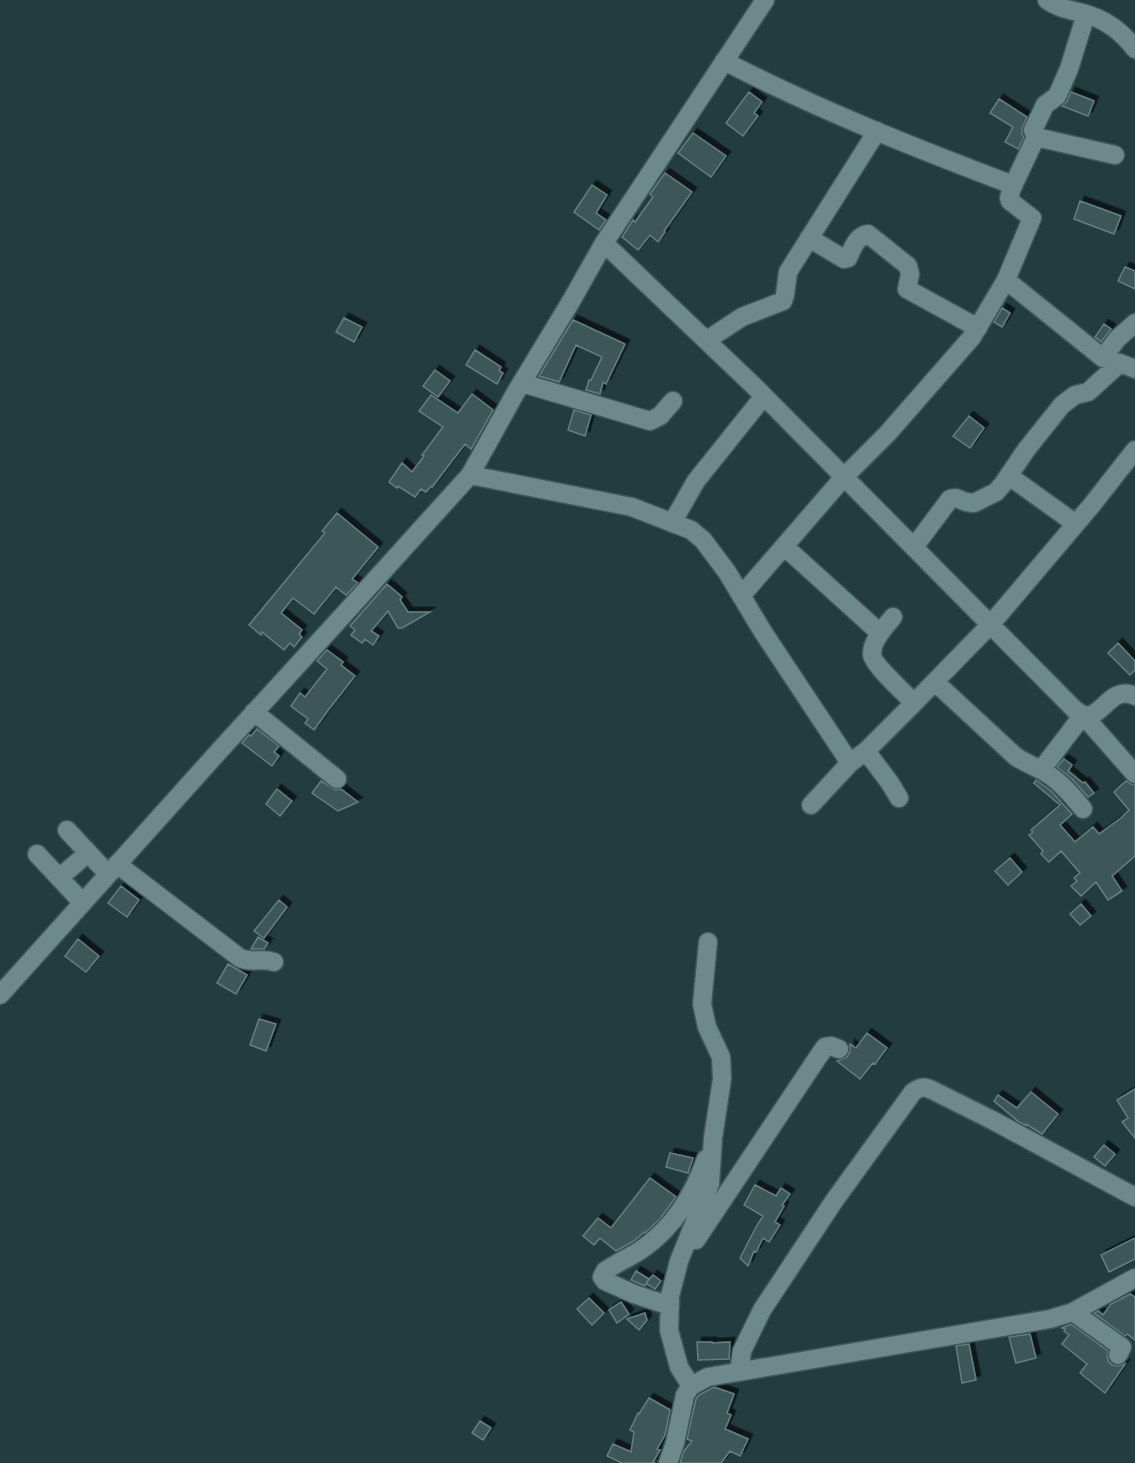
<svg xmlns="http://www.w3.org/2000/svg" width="1135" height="1463" font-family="'IBM Plex Sans',sans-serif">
	<defs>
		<filter id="shadow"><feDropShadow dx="4.5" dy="-4.5" stdDeviation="0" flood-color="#0009"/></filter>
	</defs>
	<rect width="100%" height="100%" fill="#223c3f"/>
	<path fill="#3c5659" stroke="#647f82" stroke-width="1.5" filter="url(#shadow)" d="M749,92l13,10 -8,11 4,3 -15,20 -17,-13z
		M1071,92l23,9 -6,15 -26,-10 5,-5z
		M999,99l28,18 -5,12v6l2,2 -6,12 -13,-7 8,-15 -23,-14z
		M693,133l33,23 -15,21 -33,-24z
		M665,173l27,19 -28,39 1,1 -7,10 -8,-7 -12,15 -16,-13 11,-17 2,2 18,-25 -3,-3z
		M592,185l15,10 -11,18 10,7 -7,10 -25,-18z
		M1080,201l41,15 -7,18 -40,-15z
		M1125,267l10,4v18l-17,-8z
		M1002,308l8,5 -8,14 -8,-5z
		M344,318l18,9 -8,15 -18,-10z
		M573,320l52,24 -19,40 -3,-2 -3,12 -14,-4 3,-10h2l11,-23 -26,-12 -17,37 -20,-6z
		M1104,324l7,5 -10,13 -6,-5z
		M475,350l26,17 -2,4 4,2 -6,11 -31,-19z
		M435,370l15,11 -12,16 -15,-11z
		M472,394l21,16 -22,39 -6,-5 -33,43 -1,-1 -5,6 -5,-3 -6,8 -17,-11 -1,2 -8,-6 13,-19 10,9 12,-16 -2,-1 21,-28 -24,-16 12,-16 27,18z
		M574,410l17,5 -6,21 -17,-6z
		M969,416l15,12 -14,20 -17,-12z
		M337,513l41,34 -26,32 6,4 -12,12 -10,-8 -22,27 -21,-16 -12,15 21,17 -3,4 3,3 -8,10 -4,-4 -6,7 -22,-18 -1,3 -12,-10 76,-92 -3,-2z
		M387,584l15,13 -2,3 8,12h22l-28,16h-4l-10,-17 -17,20 8,5 -6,9 -8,-6 -3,4 -11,-8 4,-5 -5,-4z
		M1118,643l17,18v9l-5,5 -22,-22z
		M327,650l16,12 -2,3 14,11 -29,37 -12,17 -9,-7 3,-4 -17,-13 9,-13 5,4 22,-28 -10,-8z
		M257,729l22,17 -5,6 5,4 -7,10 -30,-23 7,-8 2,1z
		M1064,759l8,6 -4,6 15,12 2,-1 9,11 -6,4 -16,-18 -15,-12z
		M1036,780l15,11 21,23 -12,11 15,17 18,-15 6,7 22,-16 8,-8 -15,-18 12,-11 5,3 4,1v71l-23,20 10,15 -14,9 -12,-18 -15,14 -10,-10 6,-5 -3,-3 6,-5 -19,-22 -12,11 -8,-8 2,-3 -14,-16 4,-3 -2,-2 29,-25 -26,-22z
		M321,781l14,9 6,-1 17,13 -20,9 -26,-18z
		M277,789l15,12 -12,15 -14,-12z
		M1010,858l12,14 -14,13 -13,-14z
		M121,886l18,14 -12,17 -19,-14z
		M279,900l8,7 -23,31 -10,-7z
		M1081,904l10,12 -11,9 -10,-11z
		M258,937l10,6 -4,6h-13z
		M78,939l21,17 -13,16 -21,-16z
		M228,964l19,11 -11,19 -19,-11z
		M259,1019l17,5 -10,27 -16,-6z
		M867,1033l20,15 -12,16 -2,-1 -13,16 -23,-18 10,-4 3,-5v-8l6,4z
		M1135,1089v49l-13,-16 6,-4 -11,-18z
		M1031,1092l27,22 -16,20 -16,-10 -1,1 -6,-3 -25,-21 4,-6 19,13z
		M1104,1145l11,9 -10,12 -11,-9z
		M670,1153l23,5 -5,15 -22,-6z
		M650,1178l26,19 -17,23 -11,10 -3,3 -1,-1 -10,9 -18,10 -16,-13 -6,7 -11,-9 15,-18 13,10z
		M755,1185l21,11 5,-8 9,6 -8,11 2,1 -9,16 5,3 -11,17 -6,-4 -7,14 -2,-1 -6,15 -8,-8 16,-31 7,-11 -19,-11z
		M1135,1238v21l-26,13 -8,-17z
		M636,1271l13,8 -4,7 -14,-6z
		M653,1275l8,6 -6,8 -9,-6z
		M1130,1294l5,3v43l-8,-6 -2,2 -31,-23 4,-2 5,4 8,-11z
		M589,1298l15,15 -12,12 -15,-16z
		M621,1302l8,12 -12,9 -8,-13z
		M645,1313l2,7 -8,10 -12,-11z
		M1071,1324l37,27 -1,4 1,6 4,4 6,1 7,-2 -20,29 -25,-20 7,-9 -25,-20 7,-9 -5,-4 1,-2 -3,-1z
		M1030,1334l6,24 -20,5 -7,-26z
		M697,1342h15v1l18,-1 -1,17 -31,1z
		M969,1344l7,36 -14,3 -6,-37z
		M714,1387l20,7 -7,19 4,2 -6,14 23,10 -8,17 -10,-5 -9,12h-41l4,-12 8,-10 -5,-2 9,-40 3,-4z
		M649,1398l21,12 -5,25 -8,14 3,1 -7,12 2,1h-33l-15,-7 6,-12 18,8 3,-20 -4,-2 8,-17 1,1z
		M480,1421l11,7 -8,12 -11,-7z"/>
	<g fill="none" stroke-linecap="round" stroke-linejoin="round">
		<g stroke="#41585a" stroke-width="21">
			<path id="minor" d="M1047,0c12,9 25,10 39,14 20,6 37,19 49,35
				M724,61c91,47 186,85 281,121l7,6 -3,10 1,3 22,17 -26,62 -34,57 -84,96 -44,44 -103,119
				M1036,137l79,18
				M1012,188l24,-51 -3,-7 12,-25 12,-9 12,-27 17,-55
				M809,238l35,21 4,-1c5,-10 8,-22 20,-24l40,32 2,8 -3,15 71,39
				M604,243l152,145 319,322c2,1 7,5 9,5 18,5 26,-31 51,-19
				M1006,280l97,78 22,7 10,4
				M707,340l35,-23 41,-16 2,-6 3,-23 89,-141
				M1103,358l14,-19 18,-16
				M522,383l128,38 10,-5 13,-15
				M470,475l162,32 59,23 12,10 24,32 36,60 87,131
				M1009,476l67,48
				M672,523l24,-42 68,-85
				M785,547l95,86
				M914,547l36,-48 6,-1 10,4 8,1 22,-11 7,-8 23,-34 36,-45 13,-10 13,-3 32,-29
				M893,617c-8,10 -21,23 -21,37 0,10 34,40 42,49
				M935,682l80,74c8,6 17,9 26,14 17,9 30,24 42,39
				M254,712l83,67
				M866,751l24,32 9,15
				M1041,770l42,-55 52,59
				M811,805l39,-42 16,-12 48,-48 77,-79 100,-118 44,-56
				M67,830l41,44
				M37,854l45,48
				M117,864l123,94c14,6 21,-1 34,4
				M59,878l29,-25
				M0,995l220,-245 127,-139 123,-136 46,-83 54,-89 34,-60 161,-243
				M696,1240l122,-183 7,-10 6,-1 8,3
				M670,1306l-36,-12 -29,-13 -3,-4 3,-6c13,-9 28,-15 40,-24 30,-22 49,-53 61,-88
				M1073,1312l49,35 -4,8
				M739,1372l3,-21 20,-41 72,-109 79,-109c7,-5 11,-6 19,-2l62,31 141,76
				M691,1386l-12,-19 -10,-37 1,-34 9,-35 31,-77 3,-46 9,-59 -1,-22 -14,-30 -5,-23 6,-62
				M668,1463l7,-20 10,-48 6,-9 17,-9 342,-58 23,-7 62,-34"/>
		</g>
		<use href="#minor" stroke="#6d898c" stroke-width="18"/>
	</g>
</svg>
